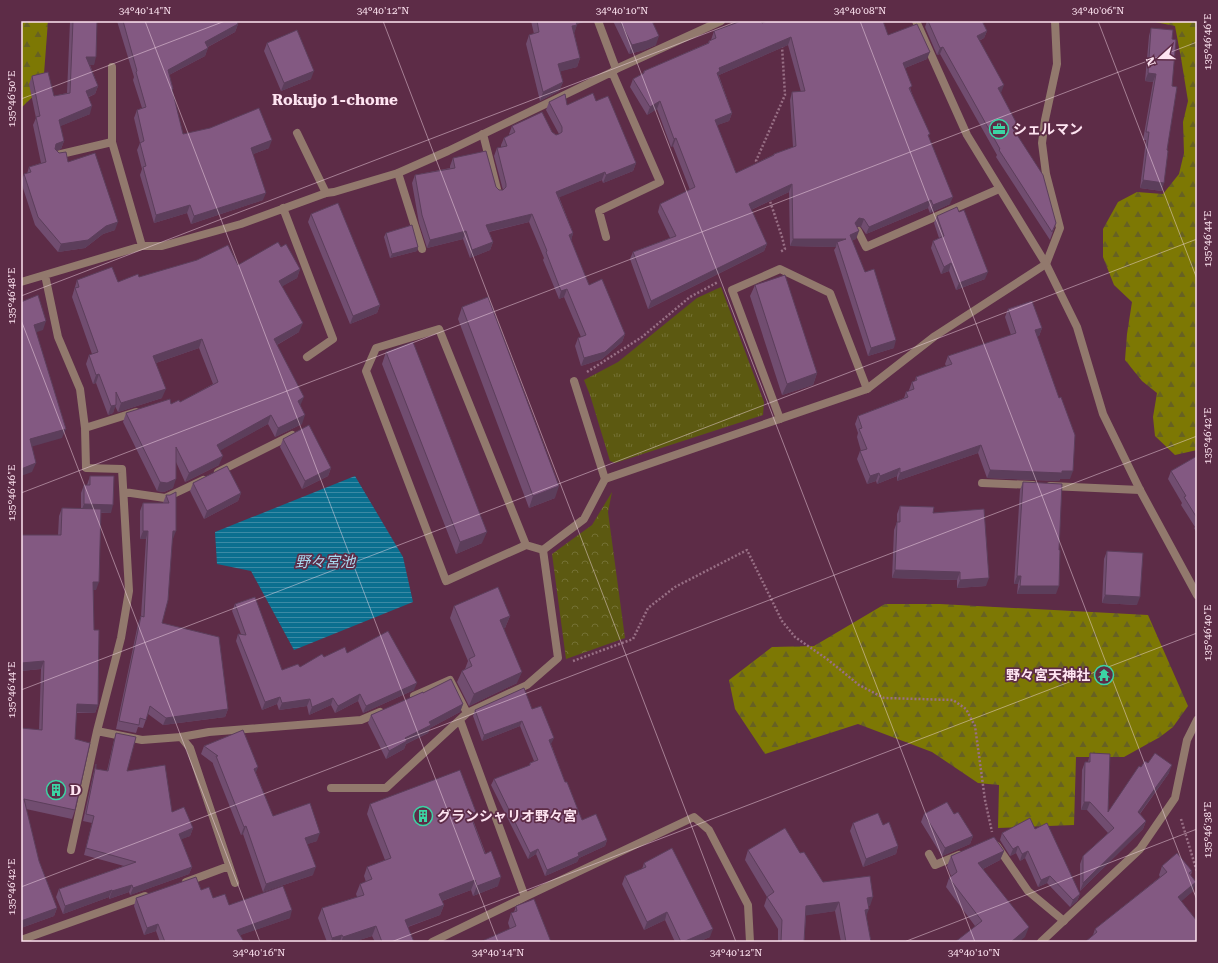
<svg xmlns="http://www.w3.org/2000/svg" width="1218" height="963" font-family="'Roboto Serif','Noto Sans JP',serif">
	<defs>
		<pattern id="grass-tufts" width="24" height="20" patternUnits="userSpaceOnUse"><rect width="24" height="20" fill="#5c5911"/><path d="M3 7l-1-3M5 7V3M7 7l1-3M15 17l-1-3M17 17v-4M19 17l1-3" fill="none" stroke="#747134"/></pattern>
		<pattern id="forest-firs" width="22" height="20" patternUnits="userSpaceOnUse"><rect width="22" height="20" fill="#7d7804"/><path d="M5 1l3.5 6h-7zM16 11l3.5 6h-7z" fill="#676123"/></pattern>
		<pattern id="park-crowns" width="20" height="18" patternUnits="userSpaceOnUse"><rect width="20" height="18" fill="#5c5911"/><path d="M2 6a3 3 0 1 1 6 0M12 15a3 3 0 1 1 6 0" fill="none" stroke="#747134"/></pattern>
		<pattern id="water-rules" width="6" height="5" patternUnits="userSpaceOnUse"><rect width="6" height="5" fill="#0a6f8f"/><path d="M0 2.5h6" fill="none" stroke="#3b8aa5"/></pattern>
	</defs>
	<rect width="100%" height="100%" fill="#5d2c47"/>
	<path fill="url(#grass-tufts)" d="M721,287l43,115 -1,13 -148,48 -5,-2 -20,-66 -6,-15 34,-18 79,-64z"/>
	<path fill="url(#forest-firs)" d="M21,21h27l-5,66 -22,21z
		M1150,21h47v429l-22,5 -20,-19 -2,-19 4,-24 -15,-12 -17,-21 2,-26 5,-32 -18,-17 -11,-28v-28l15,-27 19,-10 26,2 16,-20 5,-21 -1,-31 5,-21 -7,-43 -6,-32z
		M885,604h55l208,11 40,91 -15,21 -13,10 -36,20h-48l-2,68 -76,3 1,-43 -21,-2 -46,-31 -74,-28 -93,30 -30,-45 -6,-29 43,-33 42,-1z"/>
	<path fill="url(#park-crowns)" d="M612,492l-4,20 17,126 -59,21 -14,-105 40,-29z"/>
	<path fill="url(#water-rules)" d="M355,476l48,81 10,45 -119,48 -43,-79 -34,-7 -2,-32z"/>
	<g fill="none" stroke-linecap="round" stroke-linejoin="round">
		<path stroke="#986f85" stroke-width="2.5" stroke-dasharray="2 2" stroke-linecap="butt" d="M758,165l-2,-4 29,-66 -3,-49
			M769,198l13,39 3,12 -5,3
			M587,372l55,-35 48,-40 28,-15
			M573,661l60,-22 15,-31 27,-21 72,-37 35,71 13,16 32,22 32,26 25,13 69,2 13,9 9,17 10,74 7,32
			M1181,819l16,53"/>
		<path stroke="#92796d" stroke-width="8" d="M598,21l18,48
			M297,133l29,60
			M483,134l15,59
			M398,173l24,76
			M858,231l8,16 133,-58
			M574,381l31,98
			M780,419l-48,-129 48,-21 50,24 37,96
			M526,545l-87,-216 -63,19 -10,23 80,210 80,-36 17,5
			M997,846l31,45 36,30
			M929,854l6,11 24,-10"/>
		<path stroke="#92796d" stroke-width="8" d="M112,67v75l30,104
			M57,155l55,-13
			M283,208l50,131 -26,18
			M606,237l-7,-26 61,-29 -48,-110
			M45,275l13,62 22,52 5,39 1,40 36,1 7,122 -8,47 -24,93 -26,119
			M21,282l121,-36h20l79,-22 85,-31 8,-1 64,-19 50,-22 164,-79 4,-3 105,-48
			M85,428l51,-16
			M218,472l74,-37
			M982,483l51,2
			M1050,486l90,4
			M124,492l41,6 38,-18
			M414,696l36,-16 17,33
			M97,731l45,9 39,-3 28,-5 152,-12 19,-8
			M181,737l9,11 45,135
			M331,788h55l81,-75 60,-28 31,-27 -15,-108 41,-31 21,-40 262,-90 68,-53 111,-72 14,-36 -14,-54 -4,-31 3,-23 12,-56 -2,-43
			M186,882l43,-16
			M525,897l169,-80 15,13 39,75 2,37
			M21,940l124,-44
			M432,942l93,-45 -65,-177
			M1041,942l99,-93 35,-51 12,-58 10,-20"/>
		<path stroke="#92796d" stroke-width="8" d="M916,21l51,114 79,129 31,63 26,87 37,76 57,105"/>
	</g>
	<path fill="#714d70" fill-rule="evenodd" d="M70,21h27l-3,44h-4l8,21 -3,8 -6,3 1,17 -30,12 4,15 -3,8 -5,2 12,11 47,68 -12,4 -18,14 -27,4 -23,-27 -14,-43 3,-8h3l2,-7 12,-4 -8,-38 3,-7 -7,-34 3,-8 22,20 13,-3z
		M117,21h120l1,3 -3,8 -27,15 -3,9 -36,19 4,14 -1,2 11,43 86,14 -16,6 10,46 -72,24 -4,-11 -33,10 -14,-48 2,-6 -5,-19 3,-7 -6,-25 3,-8 5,-2 -9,-28 1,-3z
		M531,21h54l-8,3 -3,9 6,25 -3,9 -17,4 3,11 -4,9 -19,10 -14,-57 3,-9 5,-1z
		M613,21h39l4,24 -12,5 -15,4z
		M927,21h55l5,10 -3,7 -5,3 22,52 13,37 42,93 -6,17 -54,-83 1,-2 -57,-101 -3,1 -12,-28z
		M762,23l126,12 39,24 -22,9 6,23 18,46 21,67 -20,9 -2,-5 -62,26 -5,-7 -4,-1 -1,13 -4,1 42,108 -26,8 -34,-106 2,-3 -46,-1 -1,-54 -38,18 16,34 -3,7 -116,58 -18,-50 3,-7 37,-14 -12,-26 2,-8 30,-14 -17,-44 -2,1 -14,-38 -10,6 -17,-28 3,-8 10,-6 1,-2 64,-28 1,-2 2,-1 3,-9zM788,45l13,47h-9l-2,8 3,47 -19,7 -1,1 -37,18 -19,-48 12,-4 3,-8 -13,-37v-1z
		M1151,28l21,11v47l-5,64 -5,41 -22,-3 6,-48h-3l10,-58 -8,-1 4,-45z
		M267,43l44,36 -30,12 -17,-40z
		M596,101l40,62 -3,8 -30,12 -1,-3 -43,17 14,36 -2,7 18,45 36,49 -3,8 -20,17 -21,7 -6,-20 3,-8 3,-1 -17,-40 -5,2 -16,-39 1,-2 -15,-36 -40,10 4,10 -3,8 -20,8 -7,-19 -36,9 -8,-25 -7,-40 3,-8 35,-7v-2l3,-8 43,29 3,3h4l-9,-34 3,-8 4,-1v-2l3,-7 6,-3 -1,-1 3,-8 40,6 4,3 3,-1 -13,-24 3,-8 18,3z
		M311,214l69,91 -3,8 -27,11 -42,-102z
		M937,216l48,63 -29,11 -7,-19 -8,3 -10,-26 2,-7 6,-3 -5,-15z
		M386,233l32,14 -1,4 -27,7 -6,-21z
		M281,247l19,22 -3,9 -15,8 17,46 -22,13 23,61 2,18 -27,13 -7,-13 -48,26 -1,15 -34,17 -9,-20 -3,26 -9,4 -7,-1 -34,-69 3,-9 54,-11 33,-18 -14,-36 -43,15 6,35 -44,14 -3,-6 -2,7 -5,2 -12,-32 -3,1 -7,-20 3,-9 3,-1 -20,-57 5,-17 41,2 21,-5 99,-12z
		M755,285l62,88 -4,12 -31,10 -32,-99z
		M462,307l93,191 -26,10 -71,-189z
		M1008,309l34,19 -3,8h-2l33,143h-10l-1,2 -72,-3 -9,-25 -81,28v-5l-20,8 -1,-3 -9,3 -10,-25 3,-8h1l-4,-14 1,-4 -3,-9 3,-8 46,-18 2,-6 3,-1v-1l3,-8 3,-1 1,-4 30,-11 -1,-2 3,-8 63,-21 -6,-18z
		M386,352l96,191 -26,11 -74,-190z
		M283,439l48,29 -3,8 -26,13 -22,-42z
		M1197,456v77l-3,-5 1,-1 -14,-22 1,-2 -14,-24 3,-8z
		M90,476l21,37h-11l-4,77h-3l1,40 4,75 -3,8h-19l-1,26v71l-3,9 -46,-10 13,52 18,47 -3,8 -33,12v-200l18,2 2,-61 -20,2v-136h37l1,-19 3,-8h19v-15l3,-8h3z
		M1023,482l33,112h-39l1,-10h-4l6,-94z
		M193,483l48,10 -3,8 -34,18 -14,-28z
		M166,495h4l3,44h-1l-10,84 66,86 -3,8 -62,8 -15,-11 -5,14 -5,-1 -2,6 -20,-4 22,-105 3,-8 5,-77h-6v-28l3,-8h20z
		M900,506l33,7 53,73 -29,2v-8l-65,-2 2,-48 3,-8v-8z
		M1107,551l30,54 -35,-2 2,-44z
		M235,604l47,66 18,-3 24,-10 23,-4 67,37 -51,23 -5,-12 -23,12 -4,-8 -22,10 -2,-9 -28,4 -2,-6 -15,6 -26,-69 2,-7h3l-9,-23z
		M454,606l56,10 -5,12h-1l13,55 -48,23 -12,-24 5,-11 3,-2 3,-8 -18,-43z
		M423,693l40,11 -3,8 -30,16 -2,5 -22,11 -2,5 -18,10 -18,-36 3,-8z
		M532,709l19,35 14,38 17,38 25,20 -2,6 -26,12 -2,4 -32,14 -9,-22 -8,5 -37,-74 3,-6 35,-13 1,-3 4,-2 -14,-35 -38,15 -9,-25 2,-6z
		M116,733l11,38 45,41 21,16 -3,8 -9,3 11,28 -3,7 -59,21 -1,-3 -20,7v-2l-46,17 -7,-17 3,-8 65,-23 -40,-11 8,-32 -9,-2 11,-50 2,-7v5l11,2 7,-31z
		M204,746l52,27 17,43 44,25 -10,3 6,31 -50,17 -20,-58 -2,1 -28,-71v-1l-12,-9z
		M1090,753l18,59 33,-45 7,-4 21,10 -29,41 6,7 -3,8 -63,62v-27l3,-8 25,-23 -21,-23h-6l1,-40 3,-8h3z
		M370,804l103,16 25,66 -25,10 -2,-6 -29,11 2,4 -4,10 -32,12 6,15h-39l-3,-6 -19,6h-26l-9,-24 4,-10 35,-11 -1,-3 4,-10 6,-2 -2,-6 3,-9 18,-7 -18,-46z
		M924,814l49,22 -3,8 -28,12 -21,-34z
		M853,823l30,2 15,21 -2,8 -33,13 -13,-36z
		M1035,829l45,65 -3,7 -7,6 -23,-24 -9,4 -13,-29 -5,3 -4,-8 -6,3 -10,-16 2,-7z
		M748,850l52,3 23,29 47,24h-2l-2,9 5,27h-30l-6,-31 -29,4 -2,27h-26v-13l-14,-23 3,-9 -22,-37z
		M1004,851l-4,9 -17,9 42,68 -50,-11 -29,-39 3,-9 2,-2 -4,-10 4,-10z
		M644,863l66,74 -12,5h-23l-10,-22 -21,10 -22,-46 3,-8 17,-7z
		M1162,866l30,5 -1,4 2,16 -12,10 -88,34 2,-6 65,-52 -1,-2z
		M201,890l12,8 16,7 61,13 -50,17 4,7h-84l-4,-11 -12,4 -10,-29 2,-8z
		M516,906l35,36 -41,-13 -2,-6 3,-10 3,-1z"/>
	<path fill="#5c3e5b" d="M574,21h11l-4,2 -9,2z
		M238,24l-3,8 -33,18 3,-8z
		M577,25l-3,9 -2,-8z
		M987,31l-3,7 -10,5 3,-7z
		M659,36l-3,9 -12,5 -15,4 3,-9z
		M791,37l-3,8 -69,30 -1,4 -3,1 4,-12z
		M943,47l-3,7 -3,1 3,-7z
		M208,48l-3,8 -40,21 3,-7z
		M930,52l-3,7 -27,11 3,-7z
		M86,57h10l-2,8h-11z
		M580,58l-3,9 -22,6 3,-9z
		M314,71l-3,8 -30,12 3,-8z
		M1148,73l8,1 -3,8 -8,-1z
		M563,82l-4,9 -19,10 3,-9z
		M1004,85l-3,8 -3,-5z
		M98,86l-3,8 -12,5 3,-8z
		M660,101l-3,8 -10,6 3,-8z
		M92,106l-2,8 -34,14 3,-8z
		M732,113l-3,8 -17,6 3,-7z
		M1017,124l-3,8 -2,-5z
		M676,138l-3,8 -2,1 3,-8z
		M272,140l-3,8 -21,8 3,-8z
		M64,141l-3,8 -8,3 3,-8z
		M636,163l-3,8 -30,12 3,-8z
		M605,172l-3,8 -49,20 3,-8z
		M1143,180l21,3 -2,8 -22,-3z
		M792,184l-3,8 -43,20 3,-8z
		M266,193l-3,7 -72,24 3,-8z
		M953,197l-3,7 -20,9 3,-8z
		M931,200l-3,8 -62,26 3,-7z
		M190,205l-3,8 -33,10 2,-8z
		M532,214l-3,8 -46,11 3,-8z
		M859,218l5,1 -3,8 -5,-1 -1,-3z
		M118,222l-3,8 -12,4 -18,14 -27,4 3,-8 45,-18z
		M466,231l-3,8 -36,9 3,-8z
		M859,231l-3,8 -9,3 3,-7z
		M573,233l-2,8 -2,-6z
		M793,239h53l-9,3 -1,5 -46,-1z
		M493,242l-3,8 -20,8 2,-8z
		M767,244l-3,7 -116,58 3,-8z
		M418,247l-1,4 -27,7 2,-4z
		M951,263l-2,8 -8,3 3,-7z
		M300,269l-3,9 -21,12 3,-9z
		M988,272l-3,7 -29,11 3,-7z
		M567,289l-3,8 -5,2 2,-8z
		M380,305l-3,8 -27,11 3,-8z
		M46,321l-3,9 -12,4 3,-9z
		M303,323l-4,9 -28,16 3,-9z
		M1042,328l-3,8 -7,2 3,-8z
		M625,334l-3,8 -20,17 -21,7 3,-8z
		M202,339l-3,9 -49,17 3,-9z
		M896,340l-2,8 -26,8 3,-8z
		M817,373l-4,12 -31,10 5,-11z
		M99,374l-3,9 -3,1 3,-9z
		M166,389l-4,9 -44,14 3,-9z
		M304,397l-4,9 -2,-5z
		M116,405l-3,8 -5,2 3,-9z
		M271,415l-3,9 -54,30 3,-9z
		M305,415l-3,9 -27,13 3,-9z
		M66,429l-4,9 -35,10 3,-9z
		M981,445l-3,8 -81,28 3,-8z
		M223,456l-4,9 -34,17 4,-9z
		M36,463l-4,9 -11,4v-7z
		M331,468l-3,8 -26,13 3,-8z
		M900,468l-3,8 -20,8 3,-8z
		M990,470l72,1h11l-3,8h-10l-1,2 -72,-3z
		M879,473l-3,8 -9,3 3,-8z
		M176,479l-3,9 -9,4 -7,-1 3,-9z
		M559,486l-4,12 -26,10 4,-12z
		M241,493l-3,8 -34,18 3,-8z
		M84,504l29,1 -2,8 -30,-1z
		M143,531h5l-2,8h-6z
		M173,531h3l-3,8h-3z
		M487,532l-5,11 -26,11 4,-12z
		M895,570l65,2 -3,8 -65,-2z
		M1017,576h4l-3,8h-4z
		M989,578l-3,8 -29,2 3,-8z
		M93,582h6l-3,8h-6z
		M1020,586h39l-3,8h-39z
		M1105,595l35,2 -3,8 -35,-2z
		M510,616l-5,12 -9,4 4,-12z
		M44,661l-3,8 -20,2v-8z
		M522,672l-5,11 -48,23 5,-12z
		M417,683l-3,7 -51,23 3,-7z
		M360,694l-2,7 -23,12 3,-7z
		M280,697l-3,7 -15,6 3,-8z
		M333,698l-2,7 -22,10 3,-8z
		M310,699l-3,7 -28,4 3,-7z
		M77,704l21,1 -3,8 -22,-1z
		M463,704l-3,8 -30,16 -2,5 -22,11 -2,5 -18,10 3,-8 16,-13 24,-16z
		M228,709l-3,8 -62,8 3,-7z
		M522,721l-2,5 -38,15 2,-6z
		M554,738l-3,6 -4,2 2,-6z
		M1172,765l-3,8 -34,47 3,-8z
		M258,767l-3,8 -1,-6z
		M1084,802h6l-3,8h-6z
		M476,812l-3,9 -3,-7z
		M1146,821l-3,8 -63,62 3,-8z
		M246,826l-3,8 -2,1 3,-8z
		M193,828l-3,8 -13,5 2,-7z
		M320,833l-3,8 -15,5 3,-8z
		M973,836l-3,8 -28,12 3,-8z
		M607,840l-2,6 -26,12 -2,4 -32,14 2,-6 31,-17z
		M898,846l-2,8 -33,13 3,-8z
		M1018,846l-2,7 -6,3 3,-7z
		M538,849l-2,5 -8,5 2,-6z
		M1004,851l-4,9 -25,13 3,-10z
		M1028,851l-3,7 -5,3 2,-7z
		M192,867l-3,7 -59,21 3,-7z
		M316,867l-3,8 -50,17 3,-8z
		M1050,876l-3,7 -9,4 3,-7z
		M501,877l-3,9 -25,10 4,-10z
		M475,880l-4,10 -35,13 3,-9z
		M1196,882l-3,9 -18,16 3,-10z
		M132,885l-3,7 -20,7 3,-8z
		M112,890l-3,7 -46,17 2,-8z
		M1080,894l-3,7 -7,6 3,-7z
		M873,897l-3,9 -6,1 3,-9z
		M839,902l-4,9 -32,5 3,-10z
		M444,905l-4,10 -39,14 4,-9z
		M57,908l-3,8 -33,12v-7z
		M869,909l-4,10v-9z
		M292,910l-2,8 -55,19 2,-7z
		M667,912l-2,8 -21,10 3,-8z
		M158,924l-2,7 -12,4 3,-7z
		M376,926l-4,10 -19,6h-12l2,-5z
		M1029,927l-4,10 -6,5h-8z
		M713,929l-3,8 -12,5h-15z
		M342,935l-2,7h-9l1,-4z"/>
	<path fill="#835982" stroke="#5c3e5b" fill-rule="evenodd" d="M73,21h24l-1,36h-10l12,29 -12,5 6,15 -33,14 5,21 -8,3 -1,5 4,4 7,-1 2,10 27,-9 23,69 -12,4 -18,14 -27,4 -23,-27 -14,-43 7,-2 -2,-5 17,-5 -10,-45 4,-1 -8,-40 16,-4 6,24 16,-3z
		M123,21h114l1,3 -33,18 3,6 -40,22 5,19h-1l11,45 27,-6 49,-20 13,32 -21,8 15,45 -72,23 -4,-11 -34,10 -13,-48 3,-1 -6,-23 4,-2 -7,-31 9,-3 -10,-35 1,-1z
		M537,21h39l1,4 -5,1 8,32 -22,6 5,18 -20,10 -14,-57 10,-3z
		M620,21h32l7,15 -12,5 -15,4z
		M741,21h20l1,2 5,-2h116l5,14 29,-11 13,28 -27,11 9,23 -3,2 21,46 -2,1 25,62 -20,8 -2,-5 -62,27 -5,-8 -5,-1 -4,5 4,8 -9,4 15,37 9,-3 22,71 -25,8 -34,-106 9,-3h-53l-1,-55 -43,20 18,40 -116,57 -18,-49 43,-16 -16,-32 35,-17 -19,-49 -2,1 -14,-38 -10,6 -17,-28 11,-6v-2l65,-28v-2l7,-3 -2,-7zM791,37l14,54 -13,1 4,54 -22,8v1l-38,18 -21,-53 17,-7 -15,-40 3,-2 -1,-3z
		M928,21h54l5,10 -10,5 27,49 -6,3 19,36 -5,3 31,48 13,48 -4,9 -53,-82 1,-1 -57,-102 -3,1z
		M1151,28l22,2 -1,9 4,1 -4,46 5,1 -10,63 1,1 -4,32 -21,-3 6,-48h-3l10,-58 -8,-1z
		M297,30l17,41 -30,12 -17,-40z
		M593,93l3,8 12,-5 28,67 -30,12 -1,-3 -49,20 17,41 -4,2 20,50 13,-6 23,55 -20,18 -21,6 -6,-20 8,-3 -19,-46 -6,2 -15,-39 1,-1 -15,-37 -46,11 7,17 -21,8 -6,-19 -36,9 -8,-25 -7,-40 40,-7 -2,-10 33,-7 10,36 3,3h4l3,-3v-3l-9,-36 10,-2 -3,-8 11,-6 -3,-6 30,-14 10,20 4,3 3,-1 3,-2v-5l-13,-25 16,-8 2,11z
		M338,203l42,102 -27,11 -42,-102z
		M957,207l2,5 5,-2 24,62 -29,11 -8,-20 -7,4 -11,-26 11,-5 -7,-20z
		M412,225l6,22 -26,7 -6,-21z
		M278,242l3,5 5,-3 14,25 -21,12 24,42 -29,16 30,58 -6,4 7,14 -27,13 -7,-13 -54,30 6,11 -34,17 -13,-26v32l-9,4 -7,-1 -34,-69 44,-14 1,5 8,-4 1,2 38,-20 -16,-43 -49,17 13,33 -45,14 -5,-11v13l-5,1 -12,-32 -3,1 -7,-20 9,-3 -23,-64 4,-1 -2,-7 35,-13 6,15 20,-8 1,3 58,-17 31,-15 10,20z
		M785,275l32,98 -30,11 -32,-99z
		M38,295l8,26 -12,4 32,104 -36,10 6,24 -15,6v-167z
		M488,297l71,189 -26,10 -71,-189z
		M1032,301l10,27 -7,2 24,68 2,-1 14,38 -2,36h-11v2l-72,-3 -9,-25 -81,28v-5l-20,8 -1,-3 -9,3 -10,-25 7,-2 -8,-20 3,-1 -4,-12 50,-19 -2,-5 8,-3 -2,-7 5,-2 -1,-3 36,-13 -4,-8 68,-23 -8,-24z
		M413,342l74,190 -27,10 -74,-190z
		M309,425l22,43 -26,13 -22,-42z
		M1197,456v62l-13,-21 2,-1 -15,-25z
		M227,466l14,27 -34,18 -14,-28z
		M90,476h24l-1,29 -29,-1v-19h6z
		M1023,482l39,2 -3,66h1l-1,36h-39l1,-10h-4z
		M176,492v39h-3l-5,69 -6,23 57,14 9,72 -62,9 -16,-12 -4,14 -6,-2 -1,7 -20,-4 22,-105 3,1 4,-86h-5v-28h26l-3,-8h4z
		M900,506l34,1 -1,6 51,-4 5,69 -29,2v-8l-65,-2 2,-48h3z
		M62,508l39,1 -2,73h-6l1,48h5l-1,75 -21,-1 -2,35 15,4 -15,67 -51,-11 15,62 18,47 -36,13v-193l21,2 2,-69 -23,2v-128h40z
		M1107,551l36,2 -3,44 -35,-2z
		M498,587l12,29 -10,4 22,52 -48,22 -12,-23 10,-5 -3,-7 6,-3 -21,-50z
		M255,597l27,73 16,-6 2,3 22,-13 2,3 21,-10 2,6 41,-22 29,52 -51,23 -6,-12 -22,12 -5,-8 -21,9 -2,-8 -28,4 -2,-6 -15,5 -27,-68 8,1 -11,-31z
		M451,679l12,25 -34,18 2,3 -26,13 2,3 -18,10 -18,-36 52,-23v1z
		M524,688l8,21 9,-3 13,32 -5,2 16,42h2l15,38 14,-6 11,26 -29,13 1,3 -32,14 -9,-21 -8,4 -36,-74 36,-14v-2l8,-3 -16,-39 -38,14 -9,-25z
		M243,730l15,37 -4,2 19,47 37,-13 10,30 -15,5 11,29 -50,17 -20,-58 -2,1 -28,-71h2l-14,-10z
		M116,733l20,4 -9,34 38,-6 7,47 12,-5 9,21 -14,6 13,33 -59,21 -1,-3 -20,6v-1l-47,16 -6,-17 77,-27 -50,-14 8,-32 -8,-2 10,-50v5l12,2z
		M1090,753l20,1 -2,58 31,-46 2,1 4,-6 3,2 7,-10 17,12 -34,47 8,9 -63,62v-27l31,-28 -24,-26h-6l1,-40h5z
		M460,770l16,42 -6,2 15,40 6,-3 10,26 -24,9 -2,-6 -36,14 5,11 -39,15 9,22h-32l-6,-16 -33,11 -1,-2 -10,3 -10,-30 42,-13 -4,-11 12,-5 -5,-12 24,-9 -21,-54z
		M947,802l7,12 4,-2 15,24 -28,12 -21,-34z
		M878,813l5,12 6,-3 9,24 -32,13 -13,-36z
		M1030,818l5,11 12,-6 33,71 -7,6 -23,-24 -9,4 -13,-29 -6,3 -4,-8 -5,3 -11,-16z
		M785,828l15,25 4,-1 19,30 47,-6 3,21 -6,1 2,11 -4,1 6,32h-25l-7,-40 -33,4 -2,36h-23l1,-22 -15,-23 7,-5 -26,-42z
		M994,837l10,14 -26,12 51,64 -18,15h-56l27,-21 -33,-43 8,-6 -6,-16z
		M672,848l41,81 -30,13h-2l-14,-30 -20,10 -22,-46 21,-9 -2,-4z
		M1177,853l15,18 -3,2 7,9 -18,15 19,24v21h-112l12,-10 -2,-3 72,-57 -5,-6z
		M196,877l5,13 8,-3 4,11 12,-4 4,11 54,-19 9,24 -55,20 7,12h-79l-7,-18 -11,4 -11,-30z
		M534,899l17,43h-71l36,-16 -5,-13 6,-2 -1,-5z"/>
	<path fill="none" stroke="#fee4f1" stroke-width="1" stroke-opacity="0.45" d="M145,21l353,921M383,21l353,921M621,21l354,921M860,21l337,879M1098,21l99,258M21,99l204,-78M21,296l717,-275M21,320l239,622M21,493l1176,-451M21,690l1176,-451M21,887l1176,-451M21,941v1M391,942l806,-309M904,942l293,-113"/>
	<defs>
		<g id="office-ring" transform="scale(1)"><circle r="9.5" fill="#5d2c47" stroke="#3cd4a4" stroke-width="1.5"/><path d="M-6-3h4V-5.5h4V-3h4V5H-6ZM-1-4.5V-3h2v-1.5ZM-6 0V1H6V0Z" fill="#3cd4a4"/></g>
		<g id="temple-ring" transform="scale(1)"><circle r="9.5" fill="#5d2c47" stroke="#3cd4a4" stroke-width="1.5"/><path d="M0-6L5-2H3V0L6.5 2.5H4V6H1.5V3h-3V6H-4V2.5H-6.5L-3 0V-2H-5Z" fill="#3cd4a4"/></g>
		<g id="building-ring" transform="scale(1)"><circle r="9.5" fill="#5d2c47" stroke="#3cd4a4" stroke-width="1.5"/><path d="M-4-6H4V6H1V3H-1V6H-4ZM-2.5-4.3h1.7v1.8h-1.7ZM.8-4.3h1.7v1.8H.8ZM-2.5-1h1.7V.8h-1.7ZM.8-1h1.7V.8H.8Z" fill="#3cd4a4"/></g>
	</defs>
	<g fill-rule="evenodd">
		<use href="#office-ring" x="999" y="129"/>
		<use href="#temple-ring" x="1104" y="675"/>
		<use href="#building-ring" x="56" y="790"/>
		<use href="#building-ring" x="423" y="816"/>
	</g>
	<g text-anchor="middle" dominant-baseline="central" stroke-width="3.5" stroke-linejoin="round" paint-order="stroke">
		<g font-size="14" font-weight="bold" fill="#fee4f1" stroke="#5d2c47" text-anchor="start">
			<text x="1013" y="129">シェルマン</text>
			<text x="1090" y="675" text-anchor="end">野々宮天神社</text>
			<text x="70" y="790">D</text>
			<text x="437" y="816">グランシャリオ野々宮</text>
		</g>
		<g font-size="15" font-weight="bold" fill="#fee4f1" stroke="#5d2c47">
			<text x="335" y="100">Rokujo 1-chome</text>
		</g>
		<g font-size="15" font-style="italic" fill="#a9daf0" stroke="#5d2c47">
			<text x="325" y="562">野々宮池</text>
		</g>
	</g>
	<rect width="1218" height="963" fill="none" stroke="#5d2c47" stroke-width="44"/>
	<g transform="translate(1160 58) rotate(249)" stroke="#5d2c47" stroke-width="3" paint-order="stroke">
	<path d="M0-3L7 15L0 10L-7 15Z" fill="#fee4f1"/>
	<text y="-6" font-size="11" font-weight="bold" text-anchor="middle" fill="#fee4f1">N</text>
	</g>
	<rect x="22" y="22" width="1174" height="919" fill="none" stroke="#fee4f1" stroke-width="1.5"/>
	<g font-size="10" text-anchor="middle" fill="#fee4f1">
		<text x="145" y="14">34°40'14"N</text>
		<text x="383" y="14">34°40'12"N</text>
		<text x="622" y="14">34°40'10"N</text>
		<text x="860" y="14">34°40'08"N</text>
		<text x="1098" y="14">34°40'06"N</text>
		<text transform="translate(1207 42) rotate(-90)" y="4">135°46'46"E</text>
		<text transform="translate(11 99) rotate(-90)" y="4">135°46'50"E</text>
		<text transform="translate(1207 239) rotate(-90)" y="4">135°46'44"E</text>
		<text transform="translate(11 296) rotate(-90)" y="4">135°46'48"E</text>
		<text transform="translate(1207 436) rotate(-90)" y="4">135°46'42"E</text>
		<text transform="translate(11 493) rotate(-90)" y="4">135°46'46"E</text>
		<text transform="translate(1207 633) rotate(-90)" y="4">135°46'40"E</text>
		<text transform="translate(11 690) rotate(-90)" y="4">135°46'44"E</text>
		<text transform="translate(1207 830) rotate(-90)" y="4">135°46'38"E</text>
		<text transform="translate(11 887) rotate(-90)" y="4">135°46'42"E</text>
		<text x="259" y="956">34°40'16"N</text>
		<text x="498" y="956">34°40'14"N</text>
		<text x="736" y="956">34°40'12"N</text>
		<text x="974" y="956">34°40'10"N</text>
	</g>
</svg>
